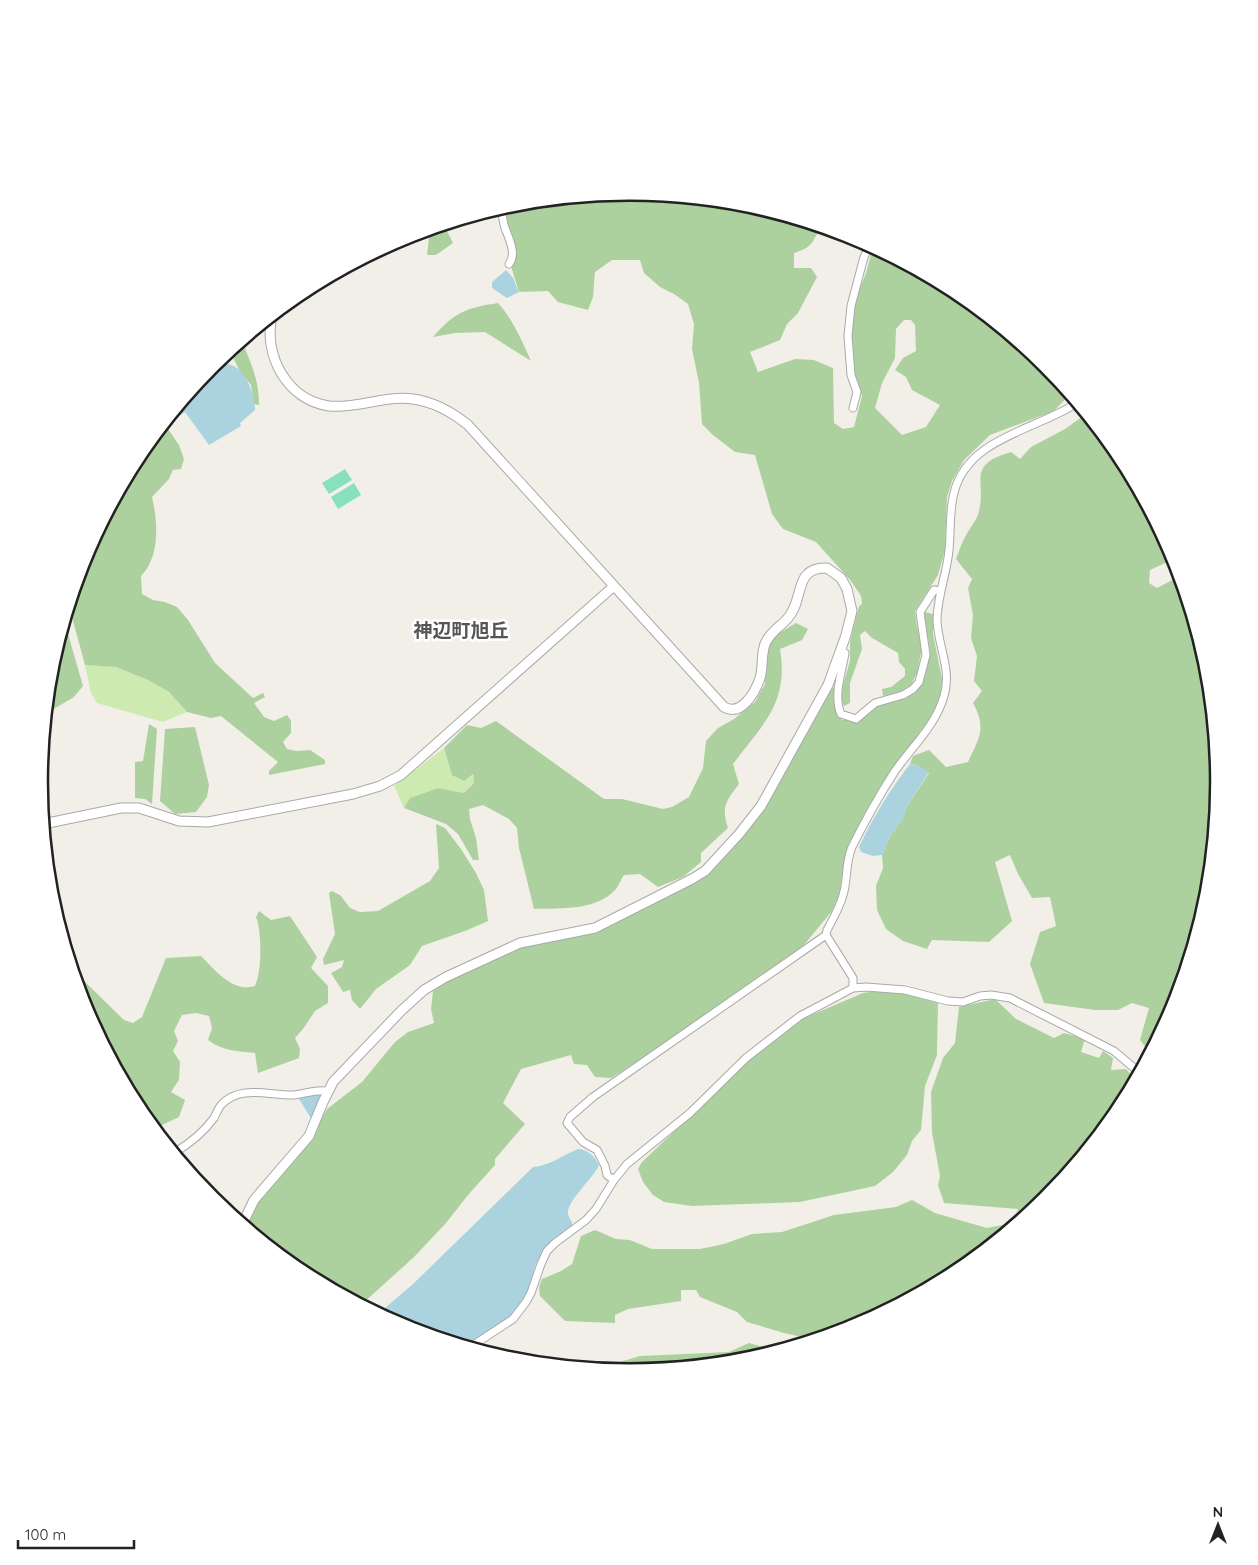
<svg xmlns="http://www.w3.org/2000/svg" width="1258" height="1565" font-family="Quicksand,'Noto Sans JP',sans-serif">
	<rect width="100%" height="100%" fill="#f2efe9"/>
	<path fill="#cdebb0" d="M85,665l31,2 32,13 21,12 18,20 -24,10 -66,-19 -6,-10z
		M444,748l8,27 20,-1 2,9 -10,10 -26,-5 -28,10 -6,10 -10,-22z"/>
	<path fill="#add19e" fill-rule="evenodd" d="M629,192l115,12 76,23c-7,16 -9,21 -26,26v15h17l6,9 -19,36 -11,11 -7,16 -30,12 8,20 37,-13 19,1 19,8 1,55 9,6 11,-2 8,-31 -8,-24 -6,-34 4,-29 14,-36 7,-26 84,45 90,73 23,29 -16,17 -64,24 -26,25 -12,21 -5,16 -2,53 -7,25 -23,36 2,16 4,12v14l-4,20 -6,12 -9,6 -19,5 -1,-7 9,-2 14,-11v-7l-6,-7 -1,-9 -26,-15 -7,-7 -5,4 2,14 -12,34v20l-6,3 -3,-7 2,-14 7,-24v-19l9,-36 3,-2 -1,-8 -10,-15 -35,-39 -33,-13 -11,-15 -17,-59 -20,-3 -22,-17 -11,-11 -3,-41 -7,-34 2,-25 -6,-20 -14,-10 -14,-7 -16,-14 -4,-13h-28l-17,12 -2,25 -5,13 -30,-8 -10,-11 -29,1 -9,-29 3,-23 -7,-22v-12l8,-2zM904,320h7l4,5 1,26 -13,7 -8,12 11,7 6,13 28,15 -14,22 -24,8 -27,-27 7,-25 13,-25 1,-29z
		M444,225l9,18 -17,12h-9l3,-26z
		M498,303c15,17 24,38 33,58l-46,-29 -30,1 -22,4c22,-25 33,-29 65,-34z
		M242,341c9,23 17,38 17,64l-5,-1 -3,-19 -11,-13 -6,-13 -8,-6z
		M1086,414l34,41 54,102v2l-24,11 -1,13 8,5 23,-12 28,92 11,115 -11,115 -34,111 -24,44 -10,-13 9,-32 -17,-5 -14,7h-23l-51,-7 -14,-39 10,-32 16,-6 -6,-29 -18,1 -14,-24 -8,-19 -15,7 17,59 -23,21 -57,-2 -5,9 -24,-8 -17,-12 -9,-19 -1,-24 7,-18 -1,-13 8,-19 12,-16 5,-14 22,-33 -13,-8 -6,-1 3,-8 16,-6 17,17 22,-5c11,-24 19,-33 5,-59l9,-12 -8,-10 3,-25 -6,-18 2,-23 -5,-27 4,-9 -16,-20c3,-7 5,-15 9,-22 3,-7 9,-13 12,-20 13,-33 -15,-51 34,-65l9,7 11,-12 34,-18z
		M164,423l15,22 5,14 -3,10 -8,1 -4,9 -17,18c6,25 8,60 -11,79l1,18 11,6 12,2 12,5 11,13 27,43 38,35 10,-5 2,4 -11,6 10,14 10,4 13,-6 4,6v12l-8,9 4,7 9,2 14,-1 15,10v4l-56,11v-4l9,-9 -57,-46 -10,2 -24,-6 -18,-20 -21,-12 -32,-13 -31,-2 -16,-59 15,-50 54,-102z
		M925,612l8,2v20l9,45 -1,15 -5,15 -8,15 -32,40 -48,81 -9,50 -7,16 -28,34 -104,77 -89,56 -16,-1 -8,-12 -13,-1 -3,-9 -50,14 -18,34 22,21 -30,35v6l-27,30 -22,28 -32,34 -53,48 -60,-32 -56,-46 15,-27 49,-62 18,-29 35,-27 33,-40 13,-10 26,-9 -3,-14 2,-18 31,-20 56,-27 75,-15 97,-49 44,-38 93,-153 5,-1c0,12 0,23 8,32h16l17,-15 30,-8 15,-10 10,-32 -1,-13 -6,-24z
		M64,620l19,66 -9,11 -27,16 -1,-1 4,-45z
		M796,623l12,6 -6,11 -22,9c9,54 -17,75 -47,115l6,20c-13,17 -18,23 -11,44l-27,25v9l-18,15 -25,10 -18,-13 -16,1c-3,4 -5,10 -8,14 -20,22 -54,19 -82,20l-15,-61 -2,-20 -8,-9 -26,-14 -14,4 1,10 6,19 3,22h-6l-15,-26 -12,-10 -42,-16 6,-10 28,-10 26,5 10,-10 -1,-9 -9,7 -12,-6 -8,-27 23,-23 14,3 15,-7 108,78h18l41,10 9,-2 17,-10 14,-29 3,-27 12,-13 16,-9 21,-17 10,-18 -1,-25 7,-21z
		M149,724l8,5 -5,75 -7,-5 -10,-1v-36l8,-1z
		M195,727l14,58 -2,12 -11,15 -21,2 -15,-13 5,-72z
		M436,824l9,4 16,21 15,24 8,17 4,31 -23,10 -43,15 -12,19 -34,24 -16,20 -8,-9 -2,-10 -7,2 -12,-19 11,-6 2,-7 -20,5 -1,-6 12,-25 -6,-41 3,-2 8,4 10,13 10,4 18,-1 52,-30 9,-13z
		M259,911l12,9 19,-4 27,41 -6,11 17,18v17l-13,8 -12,18 -8,9 5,11 -1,9 -41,15 -3,-20c-18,-2 -32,-2 -47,-13l4,-12 -3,-12 -13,-3 -14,2 -8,16 4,10 -5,10 7,11 -1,18 -8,12 14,8 -6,17 -17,8 -14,-2 -10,-13 -54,-102 -9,-29 5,-2 44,43 9,3 9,-6 24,-59 35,-2c15,15 32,37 54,30 7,-15 7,-54 1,-69z
		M876,991l26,2 36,10 -1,52 -12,31 -4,44 -9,11 -5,14 -14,17 -18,14 -75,16 -108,4 -28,-4 -11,-7 -10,-13 -5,-13 4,-7 107,-102 53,-41 61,-26z
		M995,999l21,20 38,19 10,-5 21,6 -4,13 18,6 4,-7 10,7 -2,12 15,-1 10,11 -16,31 -74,89 -89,73 -102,55 -40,12 -31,-7 -37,-11 -10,-10 -37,-15 -4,-7h-15v11l-53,8 -13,6v8l-50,-2 -25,-25 -1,-9 3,-8 19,-8 11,-7 9,-28 14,-6 21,9 14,1 22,9h48l24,-5 28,-10 30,-2 52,-17 62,-8 16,-7 23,13 52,15 26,-5 5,-14 -74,-6 -6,-18 2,-9 -8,-43 -1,-41 12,-34 12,-15 4,-36z
		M749,1343l29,8 -34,10 -115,12 -115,-12 -29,-8 34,-1 42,10 42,5 37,-11 89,-4z"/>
	<path fill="#88e0be" d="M345,469l7,11 -23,14 -7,-11z
		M354,483l7,12 -23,14 -7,-12z"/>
	<path fill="#aad3df" d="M506,270l7,8 6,14 -12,6 -15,-10v-6z
		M225,364c20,0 30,31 30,46l-15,13 1,3 -32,19 -24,-33 -7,5 -4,-6 26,-32z
		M910,764l6,1 13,7 -22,34 -5,14 -12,16 -8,19 -9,1 -12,-4 -2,-5c14,-30 31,-57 51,-83z
		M311,1093l12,1 -11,26 -13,-21z
		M578,1149c11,1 16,7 21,16 -5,13 -34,37 -31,50 1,2 3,6 4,7v4c-19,12 -33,25 -39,47 -3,10 -4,20 -10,29 -12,18 -40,32 -59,44l-61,-18 -25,-14 35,-30 120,-117c16,-1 30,-12 45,-18z"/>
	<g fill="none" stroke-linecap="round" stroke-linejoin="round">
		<g stroke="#a9a9a9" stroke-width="9">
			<path id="minor" d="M502,207c0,7 1,15 3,21 4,11 12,26 4,36
				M853,408l4,-16 -6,-17 -3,-39 3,-30 13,-49 6,-12
				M840,650l5,3c-3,19 -12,43 -4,61l15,5 19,-16 28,-8 10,-6 6,-7 7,-27 -6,-43 14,-22 7,1
				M853,988v-10l-27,-43 1,-5c6,-11 13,-23 16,-35 5,-15 2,-32 9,-48 12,-24 28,-53 43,-76 17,-24 41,-46 49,-75 8,-26 -6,-50 -7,-75 0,-24 10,-48 12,-71 2,-19 0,-38 5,-57 13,-55 82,-63 123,-90
				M174,1153c15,-9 29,-20 40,-35 2,-4 4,-9 7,-13 19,-21 49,-9 73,-10 13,-1 19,-6 34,-4
				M614,1180l-7,-5 -2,-9 -8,-16 -14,-8 -16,-19 3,-6 23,-20 233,-162
				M469,1348l44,-29 13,-17 5,-9 10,-29 6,-13 8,-8 31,-23 10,-11 18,-29 13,-16 63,-51 56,-55 54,-42 53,-28 13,-1 39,3 43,11 15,1 17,-6 11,-1 19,3 104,53 26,22"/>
		</g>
		<g stroke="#a9a9a9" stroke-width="11">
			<path id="tertiary" d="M43,824l78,-16h18l40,13 29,1 145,-28 27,-8 21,-11 213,-189
				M242,1225l12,-25 55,-64 14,-34 10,-20 68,-71 23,-21 22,-13 74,-34 75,-15 97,-49 13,-8 34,-37 22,-28 67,-121 18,-50 6,-24 -5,-22 -6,-11 -14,-10c-34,-1 -22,30 -39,50 -6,7 -16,13 -21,22 -7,11 -3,26 -7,38 -5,15 -19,39 -36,29l-256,-282c-16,-13 -33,-23 -55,-26 -28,-4 -56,10 -84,7 -42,-6 -66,-51 -57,-90"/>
		</g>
		<use href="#minor" stroke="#fff" stroke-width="7"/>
		<use href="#tertiary" stroke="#fff" stroke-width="9"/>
	</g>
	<g text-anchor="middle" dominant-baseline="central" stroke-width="5" stroke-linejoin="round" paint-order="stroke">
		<g font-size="19" font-weight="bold" fill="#555" stroke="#fff">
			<text x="461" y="630">神辺町旭丘</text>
		</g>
	</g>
	<path d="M0 0H1258V1565H0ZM48 782a581 581 0 1 1 1162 0a581 581 0 1 1-1162 0Z" fill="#fff" fill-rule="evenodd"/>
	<path fill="none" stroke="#222" stroke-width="2.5" d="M48 782a581 581 0 1 1 1162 0a581 581 0 1 1-1162 0Z"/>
	<g transform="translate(1218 1525)" stroke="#ffffff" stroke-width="4" paint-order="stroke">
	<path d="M0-4L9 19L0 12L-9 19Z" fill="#222222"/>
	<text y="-8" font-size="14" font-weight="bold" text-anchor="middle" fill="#222222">N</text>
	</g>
	<path d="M18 1540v8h116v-8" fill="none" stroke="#222222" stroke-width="2.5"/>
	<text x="25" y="1540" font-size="15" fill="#222222" stroke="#ffffff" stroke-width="4" paint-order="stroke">100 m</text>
</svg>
